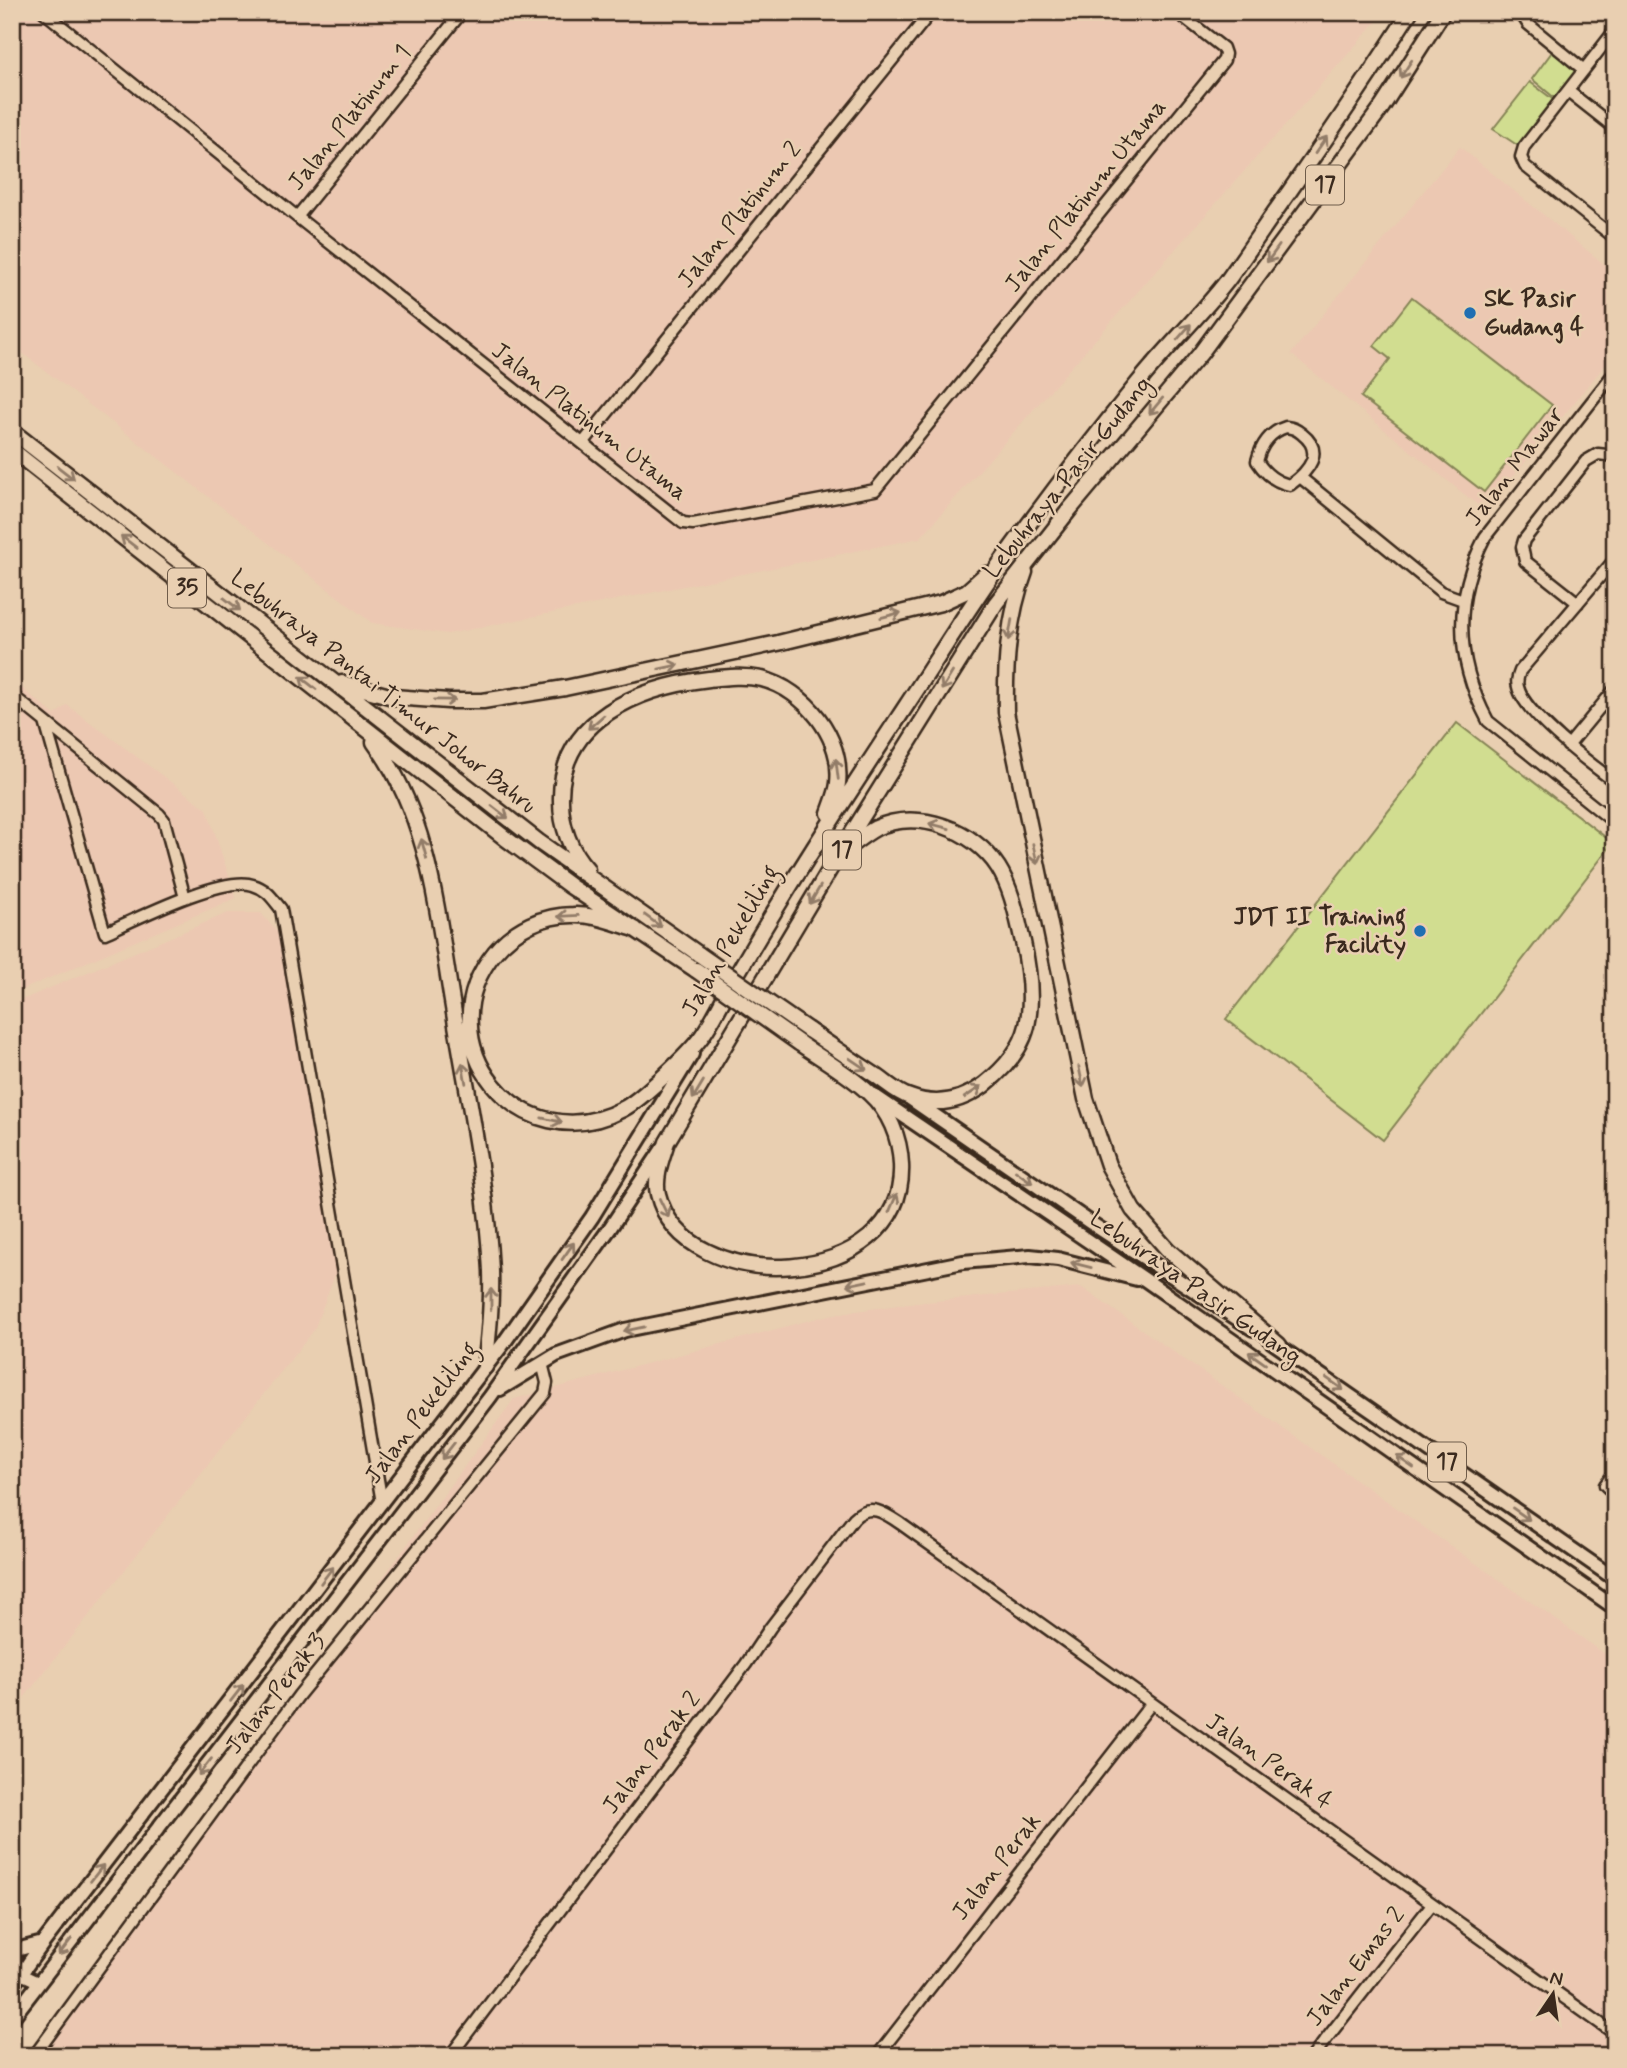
<svg xmlns="http://www.w3.org/2000/svg" width="1627" height="2068" font-family="Mynerve,sans-serif">
	<rect width="100%" height="100%" fill="#e9cfb1"/>
	<filter id="ink" filterUnits="userSpaceOnUse"><feTurbulence type="fractalNoise" baseFrequency=".0143" numOctaves="2"/><feDisplacementMap in="SourceGraphic" scale="14" xChannelSelector="R" yChannelSelector="G"/><feConvolveMatrix kernelMatrix="1 2 1 2 8 2 1 2 1" color-interpolation-filters="sRGB"/></filter>
	<g filter="url(#ink)">
		<path fill="#ecc8b2" d="M12,12h1373l-465,526 -472,96 -76,-11 -360,-278z
			M1460,147l155,126v80l-130,158 -194,-157z
			M12,680l43,35 12,-10 140,104 29,89 -224,96z
			M228,913h33l17,20 60,334 -24,63 -302,383v-709z
			M1081,1287l534,374v395h-1583l482,-657 315,-84 77,-11z"/>
		<path fill="#d1dd90" stroke="#868457" stroke-width="2" d="M1552,52l26,19 -21,29 -25,-21z
			M1530,82l25,19 -35,46 -27,-18z
			M1412,297l140,108 -68,87 -123,-95 29,-38 -16,-13z
			M1457,723l156,120 -230,297 -157,-121z"/>
		<g fill="none" stroke-linecap="round" stroke-linejoin="round">
			<g stroke="#3b2a1e" stroke-width="15">
				<path id="minor" d="M44,12l253,205 371,294 15,12 10,1 182,-34 349,-430 1,-6 -2,-6 -46,-36
					M1524,12v6l4,6 56,46
					M1615,30l-91,117 -3,10 4,9 90,72
					M1568,91l47,37
					M297,217l165,-205
					M1615,372l-130,165c-32,62 -30,123 3,184l127,102
					M1286,427c7,1 10,2 16,7 23,18 7,37 -12,51 -15,-3 -25,-11 -33,-24 4,-16 13,-29 29,-34z
					M583,443l348,-431
					M1300,477l141,115 22,8
					M1615,559l-95,112c-2,6 -4,10 -2,16 6,27 74,78 97,95
					M1578,603l-53,-42 -3,-14 2,-7 62,-79 12,-7 17,2
					M12,695l147,119 5,6 21,78
					M45,722l60,211c31,-14 118,-58 148,-48 14,4 19,13 28,24l101,594
					M1568,746l47,-57
					M1615,1472l-10,13 10,10
					M12,1970l26,12
					M34,2056l265,-361 246,-302 2,-10 -5,-20
					M450,2056l296,-392 24,-36 84,-110c16,-16 31,-5 47,6l714,510
					M877,2056l274,-352
					M1313,2056l119,-152"/>
			</g>
			<g stroke="#3b2a1e" stroke-width="18">
				<path id="major" d="M876,1097l271,184 468,327
					M911,1099l180,124 162,106
					M1271,1341l344,238
					M500,1389l56,-34 69,-25 338,-68 67,-6 28,3 79,20
					M12,1951l31,-8
					M12,1986l31,-43 460,-599 89,-127 100,-163
					M12,2018l478,-621 120,-169 53,-80"/>
			</g>
			<g stroke="#3b2a1e" stroke-width="19">
				<path id="highway" d="M12,431l527,411 161,113
					M12,450l493,388 65,48 126,84
					M1025,572c-17,45 -20,93 -19,140l80,387 22,66 25,45 35,40 111,95
					M342,683l51,14 55,4h35l82,-13 213,-45 163,-40 26,-12 19,-17
					M374,742c59,79 64,183 81,277 14,84 32,168 36,252 1,32 -2,64 -6,96
					M587,869c-17,-18 -26,-44 -26,-68 -2,-82 79,-114 148,-122 18,-2 35,-4 53,0 43,11 81,58 76,104 -1,10 -6,21 -9,30
					M635,929c-21,-6 -40,-15 -62,-14 -30,0 -59,14 -78,37 -73,89 25,212 128,157 18,-9 67,-56 79,-73 12,-17 21,-37 31,-55 54,-94 114,-185 173,-275 35,-53 68,-107 105,-158 41,-56 83,-111 127,-165 28,-35 61,-66 89,-102 21,-29 41,-60 62,-89 41,-59 82,-119 121,-180
					M808,1030c24,16 47,32 70,47 10,7 21,17 32,20 27,10 51,5 74,-12 19,-15 37,-34 43,-59 6,-27 2,-57 -4,-84 -6,-25 -11,-53 -25,-75 -24,-37 -80,-59 -122,-39 -11,6 -21,14 -30,21
					M799,1043c23,16 50,31 70,50 20,18 31,45 32,71 6,128 -218,135 -243,30 -4,-16 4,-36 9,-52l172,-288 157,-251 74,-94 130,-155 182,-247 61,-95"/>
			</g>
			<use href="#minor" stroke="#e9cfb1" stroke-width="10"/>
			<use href="#major" stroke="#e9cfb1" stroke-width="12"/>
			<use href="#highway" stroke="#e9cfb1" stroke-width="14"/>
			<g stroke="#3b2a1e" stroke-width="19" stroke-linecap="butt">
				<path id="highway-bridge" d="M700,955l108,75
					M696,970l103,73"/>
			</g>
			<use href="#highway-bridge" stroke="#e9cfb1" stroke-width="14"/>
		</g>
		<defs><path id="oneway-shaft" d="M-6 0H5M1.5-3L5.5 0L1.5 3" fill="none" stroke-width="1.6" stroke-linecap="round" stroke-linejoin="round" transform="scale(1.75)"/></defs>
		<g stroke="#927c68">
			<use href="#oneway-shaft" transform="translate(1406 69) rotate(123)"/>
			<use href="#oneway-shaft" transform="translate(1321 145) rotate(-55)"/>
			<use href="#oneway-shaft" transform="translate(1273 254) rotate(126)"/>
			<use href="#oneway-shaft" transform="translate(1184 332) rotate(-49)"/>
			<use href="#oneway-shaft" transform="translate(1156 406) rotate(130)"/>
			<use href="#oneway-shaft" transform="translate(66 473) rotate(38)"/>
			<use href="#oneway-shaft" transform="translate(129 542) rotate(-142)"/>
			<use href="#oneway-shaft" transform="translate(232 604) rotate(38)"/>
			<use href="#oneway-shaft" transform="translate(891 615) rotate(-14)"/>
			<use href="#oneway-shaft" transform="translate(1010 630) rotate(100)"/>
			<use href="#oneway-shaft" transform="translate(669 667) rotate(-12)"/>
			<use href="#oneway-shaft" transform="translate(947 681) rotate(122)"/>
			<use href="#oneway-shaft" transform="translate(308 683) rotate(-142)"/>
			<use href="#oneway-shaft" transform="translate(445 700) rotate(1)"/>
			<use href="#oneway-shaft" transform="translate(596 722) rotate(139)"/>
			<use href="#oneway-shaft" transform="translate(837 769) rotate(-97)"/>
			<use href="#oneway-shaft" transform="translate(500 812) rotate(38)"/>
			<use href="#oneway-shaft" transform="translate(939 826) rotate(-165)"/>
			<use href="#oneway-shaft" transform="translate(424 849) rotate(-105)"/>
			<use href="#oneway-shaft" transform="translate(1035 854) rotate(78)"/>
			<use href="#oneway-shaft" transform="translate(815 895) rotate(121)"/>
			<use href="#oneway-shaft" transform="translate(568 916) rotate(177)"/>
			<use href="#oneway-shaft" transform="translate(653 921) rotate(36)"/>
			<use href="#oneway-shaft" transform="translate(858 1064) rotate(34)"/>
			<use href="#oneway-shaft" transform="translate(464 1073) rotate(-100)"/>
			<use href="#oneway-shaft" transform="translate(1081 1077) rotate(78)"/>
			<use href="#oneway-shaft" transform="translate(698 1090) rotate(121)"/>
			<use href="#oneway-shaft" transform="translate(973 1092) rotate(-33)"/>
			<use href="#oneway-shaft" transform="translate(552 1120) rotate(12)"/>
			<use href="#oneway-shaft" transform="translate(1024 1177) rotate(35)"/>
			<use href="#oneway-shaft" transform="translate(893 1203) rotate(-67)"/>
			<use href="#oneway-shaft" transform="translate(664 1208) rotate(64)"/>
			<use href="#oneway-shaft" transform="translate(568 1251) rotate(-55)"/>
			<use href="#oneway-shaft" transform="translate(1081 1265) rotate(-166)"/>
			<use href="#oneway-shaft" transform="translate(857 1283) rotate(168)"/>
			<use href="#oneway-shaft" transform="translate(491 1299) rotate(-90)"/>
			<use href="#oneway-shaft" transform="translate(634 1329) rotate(168)"/>
			<use href="#oneway-shaft" transform="translate(1257 1358) rotate(-145)"/>
			<use href="#oneway-shaft" transform="translate(1335 1384) rotate(35)"/>
			<use href="#oneway-shaft" transform="translate(448 1451) rotate(128)"/>
			<use href="#oneway-shaft" transform="translate(1405 1462) rotate(-145)"/>
			<use href="#oneway-shaft" transform="translate(1521 1514) rotate(35)"/>
			<use href="#oneway-shaft" transform="translate(327 1575) rotate(-53)"/>
			<use href="#oneway-shaft" transform="translate(237 1693) rotate(-52)"/>
			<use href="#oneway-shaft" transform="translate(205 1767) rotate(128)"/>
			<use href="#oneway-shaft" transform="translate(97 1873) rotate(-52)"/>
			<use href="#oneway-shaft" transform="translate(65 1947) rotate(128)"/>
		</g>
	</g>
	<g fill="#1f6fb2" stroke="#e9cfb1" stroke-width="2.5">
		<circle cx="1470" cy="313" r="7"/>
		<circle cx="1420" cy="931" r="7"/>
	</g>
	<g text-anchor="middle" dominant-baseline="central" stroke-width="5" stroke-linejoin="round" paint-order="stroke">
		<g fill="#e9cfb1" stroke="#6f5c4a" stroke-width="2">
			<rect x="1306" y="165.5" width="38" height="39" rx="5"/>
			<rect x="168" y="568.5" width="38" height="39" rx="5"/>
			<rect x="823" y="830.5" width="38" height="39" rx="5"/>
			<rect x="1428" y="1442.5" width="38" height="39" rx="5"/>
		</g>
		<g font-size="23" font-weight="bold" fill="#3b2a1e">
			<text x="1325" y="185">17</text>
			<text x="187" y="588">35</text>
			<text x="842" y="850">17</text>
			<text x="1447" y="1462">17</text>
		</g>
		<g font-size="24" fill="#3b2a1e" stroke="#e9cfb1">
			<text transform="translate(350 118) rotate(-51)">Jalan Platinum 1</text>
			<text transform="translate(1086 196) rotate(-51)">Jalan Platinum Utama</text>
			<text transform="translate(740 215) rotate(-51)">Jalan Platinum 2</text>
			<text transform="translate(589 422) rotate(38)">Jalan Platinum Utama</text>
			<text transform="translate(1515 467) rotate(-52)">Jalan Mawar</text>
			<text transform="translate(1068 478) rotate(-51)">Lebuhraya Pasir Gudang</text>
			<text transform="translate(383 692) rotate(38)">Lebuhraya Pantai Timur Johor Bahru</text>
			<text transform="translate(731 941) rotate(-60)">Jalan Pekeliling</text>
			<text transform="translate(1195 1288) rotate(35)">Lebuhraya Pasir Gudang</text>
			<text transform="translate(422 1413) rotate(-53)">Jalan Pekeliling</text>
			<text transform="translate(276 1694) rotate(-52)">Jalan Perak 3</text>
			<text transform="translate(652 1753) rotate(-53)">Jalan Perak 2</text>
			<text transform="translate(1269 1762) rotate(35)">Jalan Perak 4</text>
			<text transform="translate(997 1867) rotate(-52)">Jalan Perak</text>
			<text transform="translate(1356 1967) rotate(-52)">Jalan Emas 2</text>
		</g>
		<g font-size="24" font-weight="bold" fill="#3b2a1e" stroke="#e9cfb1" text-anchor="start">
			<text x="1484" y="299">SK Pasir<tspan x="1484" dy="28">Gudang 4</tspan></text>
			<text x="1406" y="917" text-anchor="end">JDT II Training<tspan x="1406" dy="28">Facility</tspan></text>
		</g>
	</g>
	<rect width="1627" height="2068" fill="none" stroke="#e9cfb1" stroke-width="42"/>
	<rect x="21" y="21" width="1585" height="2026" fill="none" stroke="#3b2a1e" stroke-width="2.5" filter="url(#ink)"/>
	<g transform="translate(1553 1994) rotate(13)" stroke="#e9cfb1" stroke-width="5" paint-order="stroke">
	<path d="M0-5L12 26L0 18L-12 26Z" fill="#3b2a1e"/>
	<text y="-10" font-size="19" font-weight="bold" text-anchor="middle" fill="#3b2a1e">N</text>
	</g>
</svg>
